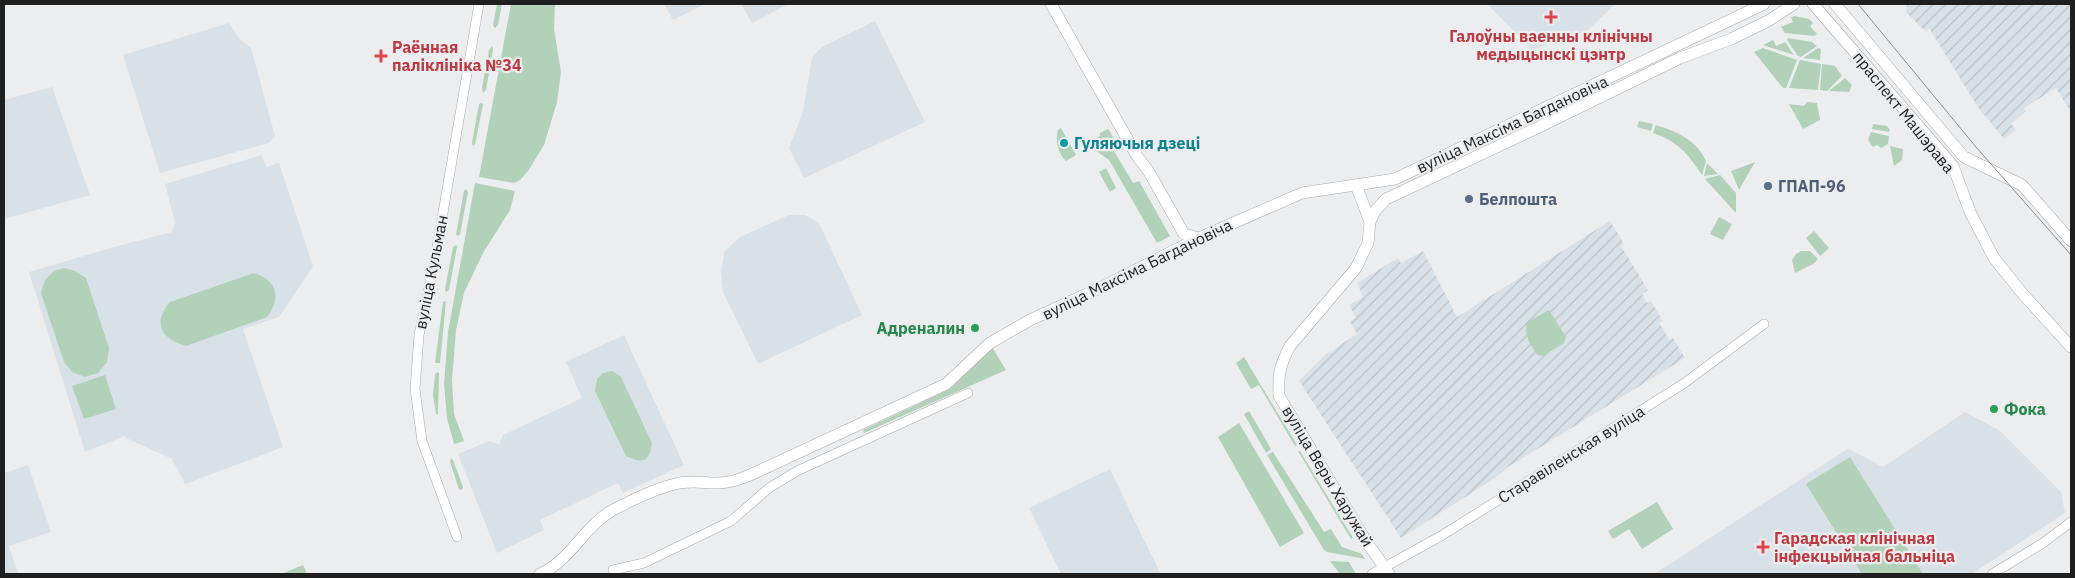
<svg xmlns="http://www.w3.org/2000/svg" width="2075" height="578" font-family="'IBM Plex Sans',sans-serif">
	<defs>
		<pattern id="industrial-furrows" width="10" height="10" patternUnits="userSpaceOnUse" patternTransform="scale(1.25)"><rect width="10" height="10" fill="#d9e1e8"/><path d="M-1 1l2-2M0 10L10 0M9 11l2-2" fill="none" stroke="#bac1c7"/></pattern>
	</defs>
	<rect width="100%" height="100%" fill="#ecedef"/>
	<path fill="#d9e1e8" d="M664,4h41l-32,16z
		M741,4h48l-37,19z
		M1487,4h128l-27,26 -56,20z
		M875,21l50,101 -121,56 -15,-30 14,-36 9,-54 10,-11z
		M229,23l10,15 12,10 24,88 -6,7 -109,30 -37,-118z
		M52,87l38,108 -86,24v-119z
		M262,155l4,12 13,-4 34,103 -34,51 -36,12 40,118 -98,37 -13,-25 -46,-21 -1,-2 -40,16 -56,-180 85,-25 58,-15 3,-10 -10,-38z
		M789,215h16l14,8 43,92 -104,49 -35,-72 -2,-21 4,-20 15,-14z
		M624,335l60,130 -61,28 -5,-10 -78,37 4,10 -47,23 -39,-99 31,-13 10,4 4,-10 79,-37 -16,-36z
		M1965,412l34,18 62,62 4,21 -93,61h-318l192,-124 3,-1 34,18z
		M28,465l23,67 -42,14 9,28h-14v-101z
		M1110,469l29,61 22,44h-100l-32,-66z"/>
	<path fill="url(#industrial-furrows)" d="M1907,4h164v108l-15,-24 -32,20 2,3 -15,13 5,6 -12,9 -27,-33 -48,-78 -3,4 -20,-20z
		M1610,221l14,23 -3,2 27,44 -6,4 5,9 4,-2 12,20 -4,2 11,17 3,-2 12,20 -177,109 -13,11 -94,60 -102,-157 26,-26 32,-21 -7,-13 6,-3 -7,-13 14,-8 -6,-14 41,-25 3,5 22,-12 34,66z"/>
	<path fill="#b1d1b8" d="M497,4h5l-4,21 -3,3 -2,-3z
		M511,4h44l-1,25 7,43 -4,30 -13,43 -16,26 -8,9 -6,3 -35,-6z
		M1795,16l14,3 4,4 -3,3 7,8 -3,2 -29,-3 -4,-6 12,-5 -2,-5z
		M1788,38l24,4 5,4 -16,11 -3,-1 -11,-16z
		M1773,40l3,6 9,-4 9,13 -31,-10z
		M492,46l1,3 -7,41 -3,3 -1,-5 7,-38z
		M1763,48l34,12 -11,28h-3l-29,-36z
		M1818,48l3,1 -1,11 -17,-2z
		M1800,60l21,4 -3,26 -29,-2z
		M1822,64l13,2 7,10 -15,15 -7,-1z
		M1845,78l7,7 -3,7 -20,-1z
		M1807,102l10,1 3,17 -17,9 -14,-25 15,2z
		M481,103l2,1 -8,40 -2,2 -1,-3 7,-39z
		M1639,121l14,3 -2,7 -14,-4z
		M1873,124l14,2 3,4 -1,2 -17,-3z
		M1656,125c20,6 41,15 50,36l-4,14c-15,-22 -23,-33 -49,-42z
		M1061,128l15,27 -10,6c-8,-7 -11,-21 -8,-31z
		M1108,129l10,16 -6,3 21,35 6,-2 31,55 -13,7 -48,-83 -23,-16 14,-8v-3z
		M1871,132l18,4 -1,8 -7,4 -4,-3 -4,2 -5,-7z
		M1890,146l13,3 -1,11 -8,6z
		M1755,162l-16,28 -8,-19z
		M1707,163l11,11 -14,2z
		M1106,168l10,20 -6,4 -11,-20z
		M1720,175l16,18v20l-31,-34z
		M475,183l40,8 -5,19 -27,43 -19,40 -8,37 -4,50 2,34 10,27 -10,3 -7,-26 -3,-34 4,-52z
		M466,189l2,3 -8,42 -2,2 -2,-2 8,-43z
		M1719,217l13,7 -9,16 -13,-6z
		M1814,231l15,17 -9,8 -14,-18z
		M456,245l1,2 -8,43 -3,2 -1,-3 8,-42z
		M1801,251h9l8,8 -5,5 -18,9 -3,-13 4,-6z
		M64,268l11,3 11,7 23,70 -2,14 -9,11 -13,4 -13,-5 -8,-10 -23,-69 4,-13 9,-9z
		M254,273c24,8 27,25 13,44l-81,29c-25,-7 -34,-23 -16,-44z
		M446,301l-6,62h-5l8,-61z
		M1549,310l17,27 -2,6 -21,13 -5,-1c-7,-9 -15,-21 -11,-33z
		M992,347l14,23 -142,63 -1,-3 87,-41z
		M1244,357l53,88 -2,1 -36,-61 -8,4 -15,-26z
		M612,371l9,6 31,66c-2,19 -10,21 -26,13l-31,-65 2,-12 6,-6z
		M437,372l2,1 -1,42 -2,-1 -3,-19 2,-21z
		M105,375l11,34 -32,10 -12,-33z
		M1249,411l22,38 -5,4 -22,-39z
		M1239,423l65,110 -24,14 -62,-110z
		M1298,451h2l53,87 -2,1z
		M1273,452l51,80 7,-3 11,18 20,7 3,5 -38,-7 -3,-2 -57,-95z
		M1850,457l73,117h-61l-56,-90z
		M451,458l2,2 10,27 -1,3 -3,-1 -9,-27z
		M1657,502l16,27 -31,20 -13,-20 -16,10 -5,-8z
		M1330,561l19,1 7,12h-16z
		M303,565l4,9h-26z"/>
	<g fill="none" stroke-linecap="round" stroke-linejoin="round">
		<g stroke="#a9aaac" stroke-width="10">
			<path id="minor" d="M457,537l-35,-96 -7,-52 4,-54 16,-76 44,-255
				M613,570l31,-7 87,-42 38,-33 28,-17 171,-78
				M1372,574l69,-38 242,-152 81,-60
				M1992,574l51,-31 28,-21"/>
		</g>
		<g stroke="#a9aaac" stroke-width="12">
			<path id="major" d="M1051,4l86,152 12,16 35,62 15,4
				M1813,4l140,162 17,46 24,46 28,35 49,54
				M1835,4l129,153 58,28 49,56
				M1356,185l14,37
				M540,574c31,-14 43,-46 71,-63 19,-10 43,-22 64,-27 14,-4 28,-1 42,-1 16,0 29,-6 44,-13l185,-86 44,-41 40,-23 70,-32 99,-50 103,-45 93,-14 369,-175
				M1389,574l-23,-33 -87,-145c-1,-22 1,-31 11,-50l66,-78 12,-25 2,-21 5,-11 11,-12 153,-72 141,-69 51,-19 37,-18 26,-17"/>
		</g>
		<use href="#minor" stroke="#fff" stroke-width="9"/>
		<use href="#major" stroke="#fff" stroke-width="11"/>
		<path stroke="#8f8f91" stroke-width="1" d="M1858,4l118,143 95,108"/>
	</g>
	<g fill="#e0444e" stroke="#ecedef" stroke-width="2">
		<path d="M1548.5 9.5h5v5h5v5h-5v5h-5v-5h-5v-5h5z"/>
		<path d="M378.5 48.5h5v5h5v5h-5v5h-5v-5h-5v-5h5z"/>
		<path d="M1760.5 539.5h5v5h5v5h-5v5h-5v-5h-5v-5h5z"/>
	</g>
	<circle fill="#0f9aa8" stroke="#ecedef" stroke-width="2" cx="1064" cy="143" r="5"/>
	<g fill="#5c6f8a" stroke="#ecedef" stroke-width="2">
		<circle cx="1768" cy="186" r="5"/>
		<circle cx="1469" cy="199" r="5"/>
	</g>
	<g fill="#2e9e5b" stroke="#ecedef" stroke-width="2">
		<circle cx="975" cy="328" r="5"/>
		<circle cx="1994" cy="409" r="5"/>
	</g>
	<g text-anchor="middle" dominant-baseline="central" stroke-width="4.5" stroke-linejoin="round" paint-order="stroke">
		<g font-size="16" font-weight="bold" fill="#be3a42" stroke="#ecedef" text-anchor="start">
			<text x="1551" y="36" text-anchor="middle">Галоўны ваенны клінічны<tspan x="1551" dy="18">медыцынскі цэнтр</tspan></text>
			<text x="392" y="47">Раённая<tspan x="392" dy="18">паліклініка №34</tspan></text>
			<text x="1774" y="538">Гарадская клінічная<tspan x="1774" dy="18">інфекцыйная бальніца</tspan></text>
		</g>
		<g font-size="16" fill="#1f1f20" stroke="#ecedef">
			<text transform="translate(1904 112) rotate(51)">праспект Машэрава</text>
			<text transform="translate(1512 124) rotate(-25)">вуліца Максіма Багдановіча</text>
			<text transform="translate(1137 269) rotate(-26)">вуліца Максіма Багдановіча</text>
			<text transform="translate(431 272) rotate(-79)">вуліца Кульман</text>
			<text transform="translate(1571 454) rotate(-32)">Старавіленская вуліца</text>
			<text transform="translate(1328 476) rotate(59)">вуліца Веры Харужай</text>
		</g>
		<g font-size="16" font-weight="bold" fill="#0d838f" stroke="#ecedef" text-anchor="start">
			<text x="1074" y="143">Гуляючыя дзеці</text>
		</g>
		<g font-size="16" font-weight="bold" fill="#4e5e75" stroke="#ecedef" text-anchor="start">
			<text x="1778" y="186">ГПАП-96</text>
			<text x="1479" y="199">Белпошта</text>
		</g>
		<g font-size="16" font-weight="bold" fill="#27864d" stroke="#ecedef" text-anchor="end">
			<text x="965" y="328">Адреналин</text>
			<text x="2004" y="409" text-anchor="start">Фока</text>
		</g>
	</g>
	<rect width="2075" height="578" fill="none" stroke="#1f1f20" stroke-width="10"/>
</svg>
